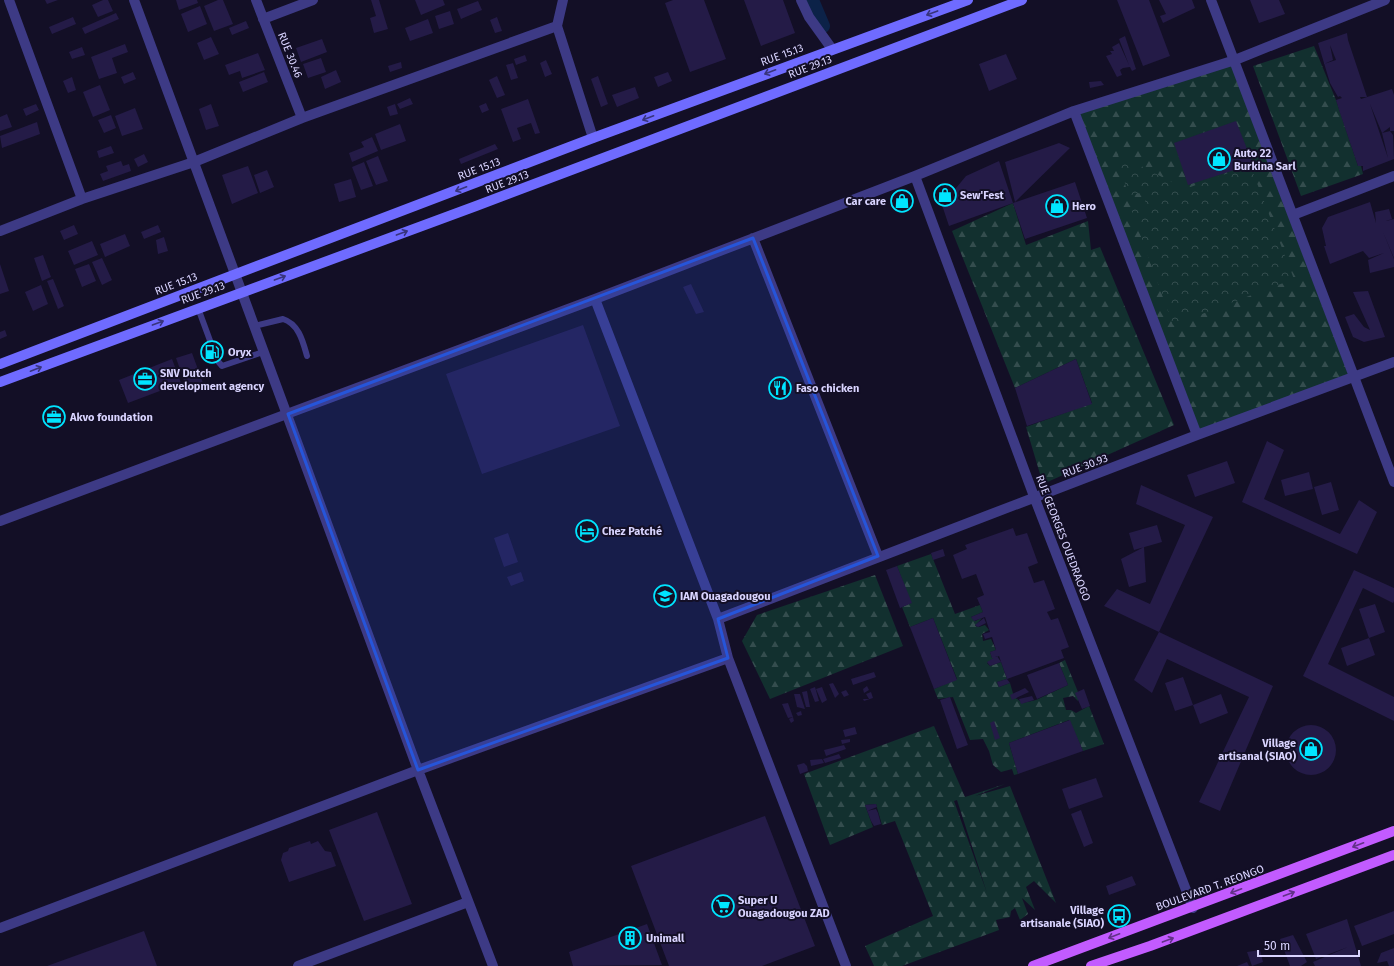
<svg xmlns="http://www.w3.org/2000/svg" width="1394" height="966" font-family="'Fira Sans',sans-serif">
	<defs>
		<pattern id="forest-firs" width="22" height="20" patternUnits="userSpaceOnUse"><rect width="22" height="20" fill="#12302f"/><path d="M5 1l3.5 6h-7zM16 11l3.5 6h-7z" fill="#344d4e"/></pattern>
		<pattern id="park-crowns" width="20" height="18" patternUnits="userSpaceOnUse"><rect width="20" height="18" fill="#12302f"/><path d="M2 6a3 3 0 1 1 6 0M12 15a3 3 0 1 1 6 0" fill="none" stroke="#344d4e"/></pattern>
	</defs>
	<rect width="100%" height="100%" fill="#130f26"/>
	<path fill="url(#forest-firs)" fill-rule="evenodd" d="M1314,46l22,54 22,66h3l2,8 -62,22 -48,-130z
		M1231,65l119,314 -154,52 -121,-318z
		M1013,203l13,42 62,-24 3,29 9,-3 74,178 -131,59 -17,-57 66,-24 -16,-44 -61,29 -63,-157z
		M931,554l24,60 25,-9 3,7 -12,5 4,4 7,-3 -7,8 4,1 6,-2 4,5 -7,4 1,7 8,-2 5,11 -6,2 2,6 7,-2 -12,7 3,3 11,-4 6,17 -10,3 2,5 11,-4 4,14 9,6 13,-3 32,-15 -9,-22 6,-3 13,32v9l-5,-5 -10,2 3,12h5l5,3 13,-7 15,38 -21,7 -14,-31 -60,23 9,31 -4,1 -2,-6 -11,3 -8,-7 -4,-14 -6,-12 -13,1 -17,-43 -15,2 -4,-10 23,-10 -24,-61 -23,9 -8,-20 9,-4 -14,-37z
		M875,575l28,71 -133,53 -28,-58 15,-26z
		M934,726l31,71 40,-13 -30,12 35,-10 46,117 -22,-22 -8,6 9,23 -13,-12 6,16 -8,6 -5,-12 -4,3 -1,6 -14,3 3,10 -97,36h-28l-9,-20 68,-30 -38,-95 -13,4 -6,-21 -11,1 8,22 -43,18 -26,-71zM957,800l30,93 -33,-92z"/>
	<path fill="url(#park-crowns)" d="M1118,154l67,35 65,-24 44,114 -121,46 -42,-116 15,-4 -3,-13 -15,4z"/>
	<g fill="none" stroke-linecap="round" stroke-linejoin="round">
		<path stroke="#0c2248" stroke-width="14" d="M812,0l11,26"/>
	</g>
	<path fill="#241b47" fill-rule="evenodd" d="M45,0h13l-11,4z
		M103,0h5l5,11 -15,6 -6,-12z
		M176,0h21l1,3 -19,7z
		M218,0h5l10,24 -19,7 -10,-25z
		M371,0h8l9,29 -14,4 -4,-15 6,-2z
		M415,0h28l2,5 -24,10z
		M673,0h31l22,59 -36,13 -25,-69z
		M744,0h39l12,33 -34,13z
		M1117,0h32l21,56 -27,10z
		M1159,0h33l3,8 -32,15 -3,-7 6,-2z
		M1250,0h29l6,14 -26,9z
		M478,1l4,9 -21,9 -4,-10z
		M200,6l7,18 -19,8 -7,-18z
		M450,11l4,13 -15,5 -4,-13z
		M116,13l3,6 -34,15 -3,-6z
		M73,17l3,7 -24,10 -3,-7z
		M497,17l5,14 -7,2 -5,-13z
		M428,19l5,14 -23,8 -5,-13z
		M246,21l3,7 -17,7 -3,-7z
		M1347,33l1,7 19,57h-7l1,2 31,-10 2,6v36h-4v-4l-8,6 8,-2 3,4 1,24 -31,12v-5h-5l-18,-53 -4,-13 6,-2 -2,-2 -2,1 -8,-14 -12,-40zM1330,45l6,15 -12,4 9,-4zM1370,104l12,29 6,25z
		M1125,36l11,33 -4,2 -2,-4 -7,1 -3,2 2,5 -5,2 -11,-21 6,-2 -2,-3h4l-2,-4 7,-4 10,22 -10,-26z
		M211,37l8,17 -15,6 -7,-17z
		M322,39l5,13 -26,10 -5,-14z
		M125,44l3,8 -16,6 5,15 -18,6 -8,-22z
		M82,47l3,8 -13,4 -3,-7z
		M258,53l7,17 -23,8 -2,-7 -11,4 -4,-10z
		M1006,54l11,25 -28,12 -10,-27z
		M525,55l2,6 -11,4 -2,-6z
		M321,58l5,14 -18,6 -5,-14z
		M546,60l6,14 -7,3 -5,-14z
		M401,62l1,6 -12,4 -2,-6z
		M513,63l5,15 -7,2 -5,-15z
		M336,70l5,12 -16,7 -4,-12z
		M133,72l3,7 -12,5 -3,-7z
		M264,72l4,10 -25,10 -4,-10z
		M668,72l4,9 -14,6 -4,-10z
		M497,76l8,19 -8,3 -8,-18z
		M598,76l10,28 -7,3 -10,-28z
		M72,77l4,13 -8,3 -5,-12z
		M1101,81l3,4 -14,3 -1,-6z
		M100,85l10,25 -17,7 -10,-25z
		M635,87l4,11 -22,9 -5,-12z
		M410,98l3,6 -13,5 -3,-5z
		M528,99l12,34 -5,1 -4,-11 -14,5 4,11 -8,3 -12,-33z
		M486,103l3,7 -7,3 -3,-7z
		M36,104l3,6 -13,6 -3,-7z
		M211,104l8,22 -13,4 -7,-21z
		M395,104l3,10 -8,2 -3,-9z
		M135,108l8,21 -21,7 -7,-20z
		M7,114l5,13 -12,4v-14z
		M111,115l5,13 -12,5 -6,-13z
		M1236,121l17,43 -65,21 -14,-42z
		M37,122l3,12 -38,14 -2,-12z
		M400,124l6,17 -25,9 -6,-16z
		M372,137l6,14 -26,11 -3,-9 15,-6 -3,-5z
		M1059,143l11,5 -55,54 -10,-40z
		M495,144l3,5 -37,15 -2,-5z
		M111,146l3,7 -15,5 -2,-7z
		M144,154l4,8 -10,5 -4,-8z
		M378,156l10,25 -12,4 -10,-24z
		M121,161l2,5 6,-2 2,7 -28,10 -3,-7 8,-3 -2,-5z
		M999,161l14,42 -64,23 -7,-21 24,-29z
		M364,162l9,24 -12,4 -9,-23z
		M248,166l10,27 -26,11 -10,-29z
		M267,170l7,17 -14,6 -6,-18z
		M351,179l5,18 -17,5 -5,-18z
		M1075,182l12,36 -62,21 -12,-36z
		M1370,202l6,21 -1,-11 14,-3 3,10 -6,2 8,-2v39l-11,-26 11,27v8l-24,6 -2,-13 16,-7 -15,5 -6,-7 -33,13 -6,-18h2l-4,-18 6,-11z
		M74,225l4,9 -14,6 -4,-9z
		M158,225l3,7 -17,7 -3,-7z
		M125,234l5,12 -25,11 -5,-13z
		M164,237l4,14 -10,3 -2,-14z
		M92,241l6,14 -24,10 -6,-14z
		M43,255l8,22 -9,4 -8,-23z
		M102,258l10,22 -10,5 -10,-23z
		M0,264l9,27 -9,3z
		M89,264l7,17 -14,6 -7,-18z
		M53,279l11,27 -6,3 -11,-28z
		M691,284l13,28 -8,2 -13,-27z
		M41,285l7,19 -15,7 -8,-19z
		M1368,291l17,46 -21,5 -11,-5 -8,-20 9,-3 10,13 6,3 -17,-38z
		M583,325l37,101 -138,48 -36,-100z
		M5,330l2,6 -7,3v-7z
		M220,343l4,13 -17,6 -5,-12z
		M192,353l11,30 -16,6 -11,-31z
		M172,359l9,24 -53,20 -9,-23z
		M1076,359l16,45 -65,22 -12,-38z
		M1267,441l17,9 -20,49 76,35 19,-34 18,12 -20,42 -115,-52z
		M1227,461l8,22 -40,14 -8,-22z
		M1309,472l4,17 -28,7 -4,-16z
		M1331,482l8,28 -17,5 -8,-28z
		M1141,485l72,32 -54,115 -55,-26 13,-17 33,15 35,-79 -49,-21z
		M1157,525l5,17 -28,8 -5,-17z
		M1013,528l3,8 11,-3 11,30 -10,4 6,16 10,-3 11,29 -8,3 4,8 7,-2 11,29 -8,3 3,8 -57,21 -8,-23 -7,2 -2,-6 6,-2 -4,-13 -7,2 -2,-5 7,-2 -5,-15 -11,4 -3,-4 12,-5 -6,-14 7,-3 -8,-21 -14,5 -9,-24 14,-6 -2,-4z
		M508,533l10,29 -14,5 -10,-29z
		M1144,547l2,35 -17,5 -8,-28z
		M943,549l2,7 -12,4 -2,-7z
		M897,566l15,37 -12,5 -14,-38z
		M1354,570l40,18v13l-1,2 -30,-15 -35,76 66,33v24l-91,-45z
		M521,572l3,9 -13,5 -4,-9z
		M1375,604l10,28 -16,6 -10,-29z
		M933,618l24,62 -23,9 -24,-62z
		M984,618l2,5 -8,4 -3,-2z
		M1159,632l114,54 -53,125 -21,-9 50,-105 -82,-38 -15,34 -18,-13z
		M1369,638l6,17 -28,11 -6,-18z
		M997,656l4,6 -11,4 -3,-4z
		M1059,663l9,22 -31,14 -10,-24z
		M874,672l2,5 -23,8 -2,-6z
		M1183,677l10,28 -18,6 -10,-28z
		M1007,679l3,4 -11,4 -2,-5z
		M833,683l6,11 -4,4 -6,-14z
		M867,686l2,4 -5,3 -1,-4z
		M815,687l4,14 -4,1 -5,-13z
		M822,687l5,13 -5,3 -6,-14z
		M1025,688l4,4 -17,8 -2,-5z
		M1084,689l6,17 -8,3 -7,-16z
		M846,690l3,5 -5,2 -3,-5z
		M807,691l3,16h-4l-4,-15z
		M871,692l2,6 -9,3 -1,-2h6l-3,-5z
		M794,694h6l5,15 -8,-2z
		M1221,694l7,19 -28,11 -7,-19z
		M1032,696l2,4 -13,4 -2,-5z
		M950,697l18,48 -11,4 -17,-49z
		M788,703l5,14 -5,1 -6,-14z
		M801,711l1,4 -4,1 -2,-3z
		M793,717l1,4 -3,2 -2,-4z
		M1070,720l13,31 -65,23 -9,-31z
		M994,721l6,17 -5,2 -5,-17z
		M1286 750a25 25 0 1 1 50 0a25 25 0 1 1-50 0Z
		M855,727l2,7 -12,3 -2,-7z
		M850,739v3l-8,2 -1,-4z
		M844,745l2,4 -20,7 -2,-6z
		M839,754l2,4 -16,5 -2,-4z
		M822,759l2,4 -13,3 -1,-6z
		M804,763l3,3 1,5 -8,3 -3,-9z
		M1096,778l7,19 -34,12 -7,-20z
		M876,804l1,3 -10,4 9,-2 2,4 3,11 -7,2 -3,-5 -6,-16z
		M1081,810l12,33 -9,4 -13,-33z
		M377,812l35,92 -48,17 -35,-91z
		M765,816l50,130 -53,20h-93l-38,-100z
		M310,841l1,3 7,-3 7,10 6,1 5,14 -47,16 -8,-22 2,-7 5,-2 1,-3z
		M1132,876l4,9 -27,10 -3,-9z
		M1394,911v23l-32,12 -8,-20z
		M1347,919l14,47h-46l-2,-4 35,-15 -32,12 -10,-25z
		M647,924l15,41 -89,1 -4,-14z
		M144,931l13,35h-110z
		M1293,935l14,27 -6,4h-11l-10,-27z
		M1394,948v18h-5l-2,-5 -10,2 4,-10z
		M1260,950l3,12 -11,4 -5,-14z
		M1247,962l2,4h-12z"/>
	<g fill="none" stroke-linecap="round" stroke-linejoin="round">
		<path stroke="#3d3a85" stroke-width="6" d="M198,308l14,38
			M254,326l29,-7c16,5 20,23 24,37
			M216,359l6,7 41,-14"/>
		<path stroke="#3d3a85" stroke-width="10" d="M9,0l73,199
			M134,0l284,770 75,196
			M256,0l46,118
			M801,0l8,17 23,32
			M1211,0l183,482
			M263,19l50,-19
			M557,26l36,112
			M557,26l6,-26
			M1074,111l123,324
			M915,176l120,323 158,409
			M1293,215l101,-39
			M0,231l82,-32 112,-37 108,-44 255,-92
			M753,238l125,318
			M595,299l123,320 10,39 118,308
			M0,521l595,-222 320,-123 159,-65 161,-51 150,-60
			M718,619l479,-184 197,-73
			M0,928l418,-158 310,-112
			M298,966l170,-64"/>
		<path stroke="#6f6bff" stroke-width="10" d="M0,364l593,-226 375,-138
			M0,382l476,-176 546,-206"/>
		<path stroke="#c25bff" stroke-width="10" d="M1033,966l361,-135
			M1091,966l59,-20 244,-91"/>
	</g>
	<defs><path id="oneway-shaft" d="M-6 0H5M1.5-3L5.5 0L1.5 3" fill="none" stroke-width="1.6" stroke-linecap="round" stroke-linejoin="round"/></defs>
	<g stroke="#38347d">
		<use href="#oneway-shaft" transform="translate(932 13) rotate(160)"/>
		<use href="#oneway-shaft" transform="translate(770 72) rotate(159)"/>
		<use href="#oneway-shaft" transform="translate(648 118) rotate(159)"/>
		<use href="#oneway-shaft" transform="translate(461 189) rotate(159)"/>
		<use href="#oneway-shaft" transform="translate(402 233) rotate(-20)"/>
		<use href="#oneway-shaft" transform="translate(280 278) rotate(-20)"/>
		<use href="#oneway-shaft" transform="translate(158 323) rotate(-20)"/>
		<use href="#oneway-shaft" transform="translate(36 369) rotate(-21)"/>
	</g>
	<g stroke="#623188">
		<use href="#oneway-shaft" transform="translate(1358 845) rotate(159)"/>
		<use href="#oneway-shaft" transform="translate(1236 891) rotate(159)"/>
		<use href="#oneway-shaft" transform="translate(1289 894) rotate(-20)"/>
		<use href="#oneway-shaft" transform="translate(1114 936) rotate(159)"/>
		<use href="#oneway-shaft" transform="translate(1168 940) rotate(-20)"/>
	</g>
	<path fill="#2655da" fill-opacity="0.2" stroke="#2655da" stroke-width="3" stroke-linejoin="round" d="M753,238l125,318 -160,63 10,39 -310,112 -130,-356z"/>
	<defs>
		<g id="shop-ring" transform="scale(1.15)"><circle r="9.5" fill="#130f26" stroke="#00e5ff" stroke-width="1.5"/><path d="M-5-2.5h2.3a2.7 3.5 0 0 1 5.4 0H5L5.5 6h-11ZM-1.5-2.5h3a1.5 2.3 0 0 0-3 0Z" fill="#00e5ff"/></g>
		<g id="fuel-ring" transform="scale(1.15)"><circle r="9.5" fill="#130f26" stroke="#00e5ff" stroke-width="1.5"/><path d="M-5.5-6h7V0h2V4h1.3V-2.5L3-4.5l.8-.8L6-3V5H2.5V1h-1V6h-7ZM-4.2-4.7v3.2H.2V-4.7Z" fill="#00e5ff"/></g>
		<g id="office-ring" transform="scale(1.15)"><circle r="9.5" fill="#130f26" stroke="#00e5ff" stroke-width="1.5"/><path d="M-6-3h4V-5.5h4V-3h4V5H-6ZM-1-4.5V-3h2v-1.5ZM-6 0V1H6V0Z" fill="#00e5ff"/></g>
		<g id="restaurant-ring" transform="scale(1.15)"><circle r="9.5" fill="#130f26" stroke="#00e5ff" stroke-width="1.5"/><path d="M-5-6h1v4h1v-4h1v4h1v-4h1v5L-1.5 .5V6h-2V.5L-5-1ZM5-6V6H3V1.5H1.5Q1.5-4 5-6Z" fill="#00e5ff"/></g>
		<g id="hotel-ring" transform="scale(1.15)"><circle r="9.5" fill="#130f26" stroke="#00e5ff" stroke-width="1.5"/><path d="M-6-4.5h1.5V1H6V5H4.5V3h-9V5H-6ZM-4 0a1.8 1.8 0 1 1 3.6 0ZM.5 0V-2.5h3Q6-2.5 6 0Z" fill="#00e5ff"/></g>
		<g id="school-ring" transform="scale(1.15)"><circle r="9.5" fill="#130f26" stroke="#00e5ff" stroke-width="1.5"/><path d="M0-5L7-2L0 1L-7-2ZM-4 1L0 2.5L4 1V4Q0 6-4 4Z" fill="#00e5ff"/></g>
		<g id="supermarket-ring" transform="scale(1.15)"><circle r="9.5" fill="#130f26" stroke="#00e5ff" stroke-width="1.5"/><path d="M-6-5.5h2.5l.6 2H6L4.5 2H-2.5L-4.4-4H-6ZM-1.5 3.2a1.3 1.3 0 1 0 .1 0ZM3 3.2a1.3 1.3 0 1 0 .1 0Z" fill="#00e5ff"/></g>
		<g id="bus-ring" transform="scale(1.15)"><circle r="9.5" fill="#130f26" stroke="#00e5ff" stroke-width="1.5"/><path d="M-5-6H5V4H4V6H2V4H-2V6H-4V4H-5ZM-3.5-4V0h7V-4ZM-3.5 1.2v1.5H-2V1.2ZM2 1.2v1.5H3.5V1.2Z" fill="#00e5ff"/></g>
		<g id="building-ring" transform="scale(1.15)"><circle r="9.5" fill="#130f26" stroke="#00e5ff" stroke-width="1.5"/><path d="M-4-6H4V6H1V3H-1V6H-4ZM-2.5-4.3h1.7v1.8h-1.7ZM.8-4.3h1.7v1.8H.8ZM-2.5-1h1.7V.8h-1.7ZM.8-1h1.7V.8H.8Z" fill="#00e5ff"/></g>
	</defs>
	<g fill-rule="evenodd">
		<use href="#shop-ring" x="1219" y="159"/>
		<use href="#shop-ring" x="945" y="195"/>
		<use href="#shop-ring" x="902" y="201"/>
		<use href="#shop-ring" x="1057" y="206"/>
		<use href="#fuel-ring" x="212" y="352"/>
		<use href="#office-ring" x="145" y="379"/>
		<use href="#restaurant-ring" x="780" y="388"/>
		<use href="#office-ring" x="54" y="417"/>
		<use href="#hotel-ring" x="587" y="531"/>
		<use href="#school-ring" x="665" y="596"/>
		<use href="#shop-ring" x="1311" y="749"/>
		<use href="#supermarket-ring" x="723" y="906"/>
		<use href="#bus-ring" x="1119" y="916"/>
		<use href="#building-ring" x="630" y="938"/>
	</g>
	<g text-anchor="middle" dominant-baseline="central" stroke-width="4" stroke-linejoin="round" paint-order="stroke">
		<g font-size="11" fill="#d9d4ff" stroke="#130f26">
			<text transform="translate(290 55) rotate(68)">RUE 30.46</text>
			<text transform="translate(782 55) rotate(-20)">RUE 15.13</text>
			<text transform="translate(810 67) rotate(-21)">RUE 29.13</text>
			<text transform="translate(479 169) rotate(-21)">RUE 15.13</text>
			<text transform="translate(507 182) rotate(-21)">RUE 29.13</text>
			<text transform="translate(176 284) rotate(-21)">RUE 15.13</text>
			<text transform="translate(203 293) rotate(-20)">RUE 29.13</text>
			<text transform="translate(1085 466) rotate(-21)">RUE 30.93</text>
			<text transform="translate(1063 538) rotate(69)">RUE GEORGES OUEDRAOGO</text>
			<text transform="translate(1210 888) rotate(-20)">BOULEVARD T. REONGO</text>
		</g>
		<g font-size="11" font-weight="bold" fill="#d9d4ff" stroke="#130f26" text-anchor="start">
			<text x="1234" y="153">Auto 22<tspan x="1234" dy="13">Burkina Sarl</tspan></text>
			<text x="960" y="195">Sew'Fest</text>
			<text x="886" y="201" text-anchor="end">Car care</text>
			<text x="1072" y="206">Hero</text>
			<text x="228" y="352">Oryx</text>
			<text x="160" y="373">SNV Dutch<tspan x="160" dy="13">development agency</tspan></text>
			<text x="796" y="388">Faso chicken</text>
			<text x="70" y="417">Akvo foundation</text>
			<text x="602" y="531">Chez Patché</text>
			<text x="680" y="596">IAM Ouagadougou</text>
			<text x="1296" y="743" text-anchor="end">Village<tspan x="1296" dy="13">artisanal (SIAO)</tspan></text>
			<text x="738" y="900">Super U<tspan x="738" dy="13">Ouagadougou ZAD</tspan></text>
			<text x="1104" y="910" text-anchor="end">Village<tspan x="1104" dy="13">artisanale (SIAO)</tspan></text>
			<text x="646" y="938">Unimall</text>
		</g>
	</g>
	<path d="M1258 950v6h101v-6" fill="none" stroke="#d9d4ff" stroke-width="2"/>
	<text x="1264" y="950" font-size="12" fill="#d9d4ff" stroke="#130f26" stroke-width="3" paint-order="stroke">50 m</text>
</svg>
